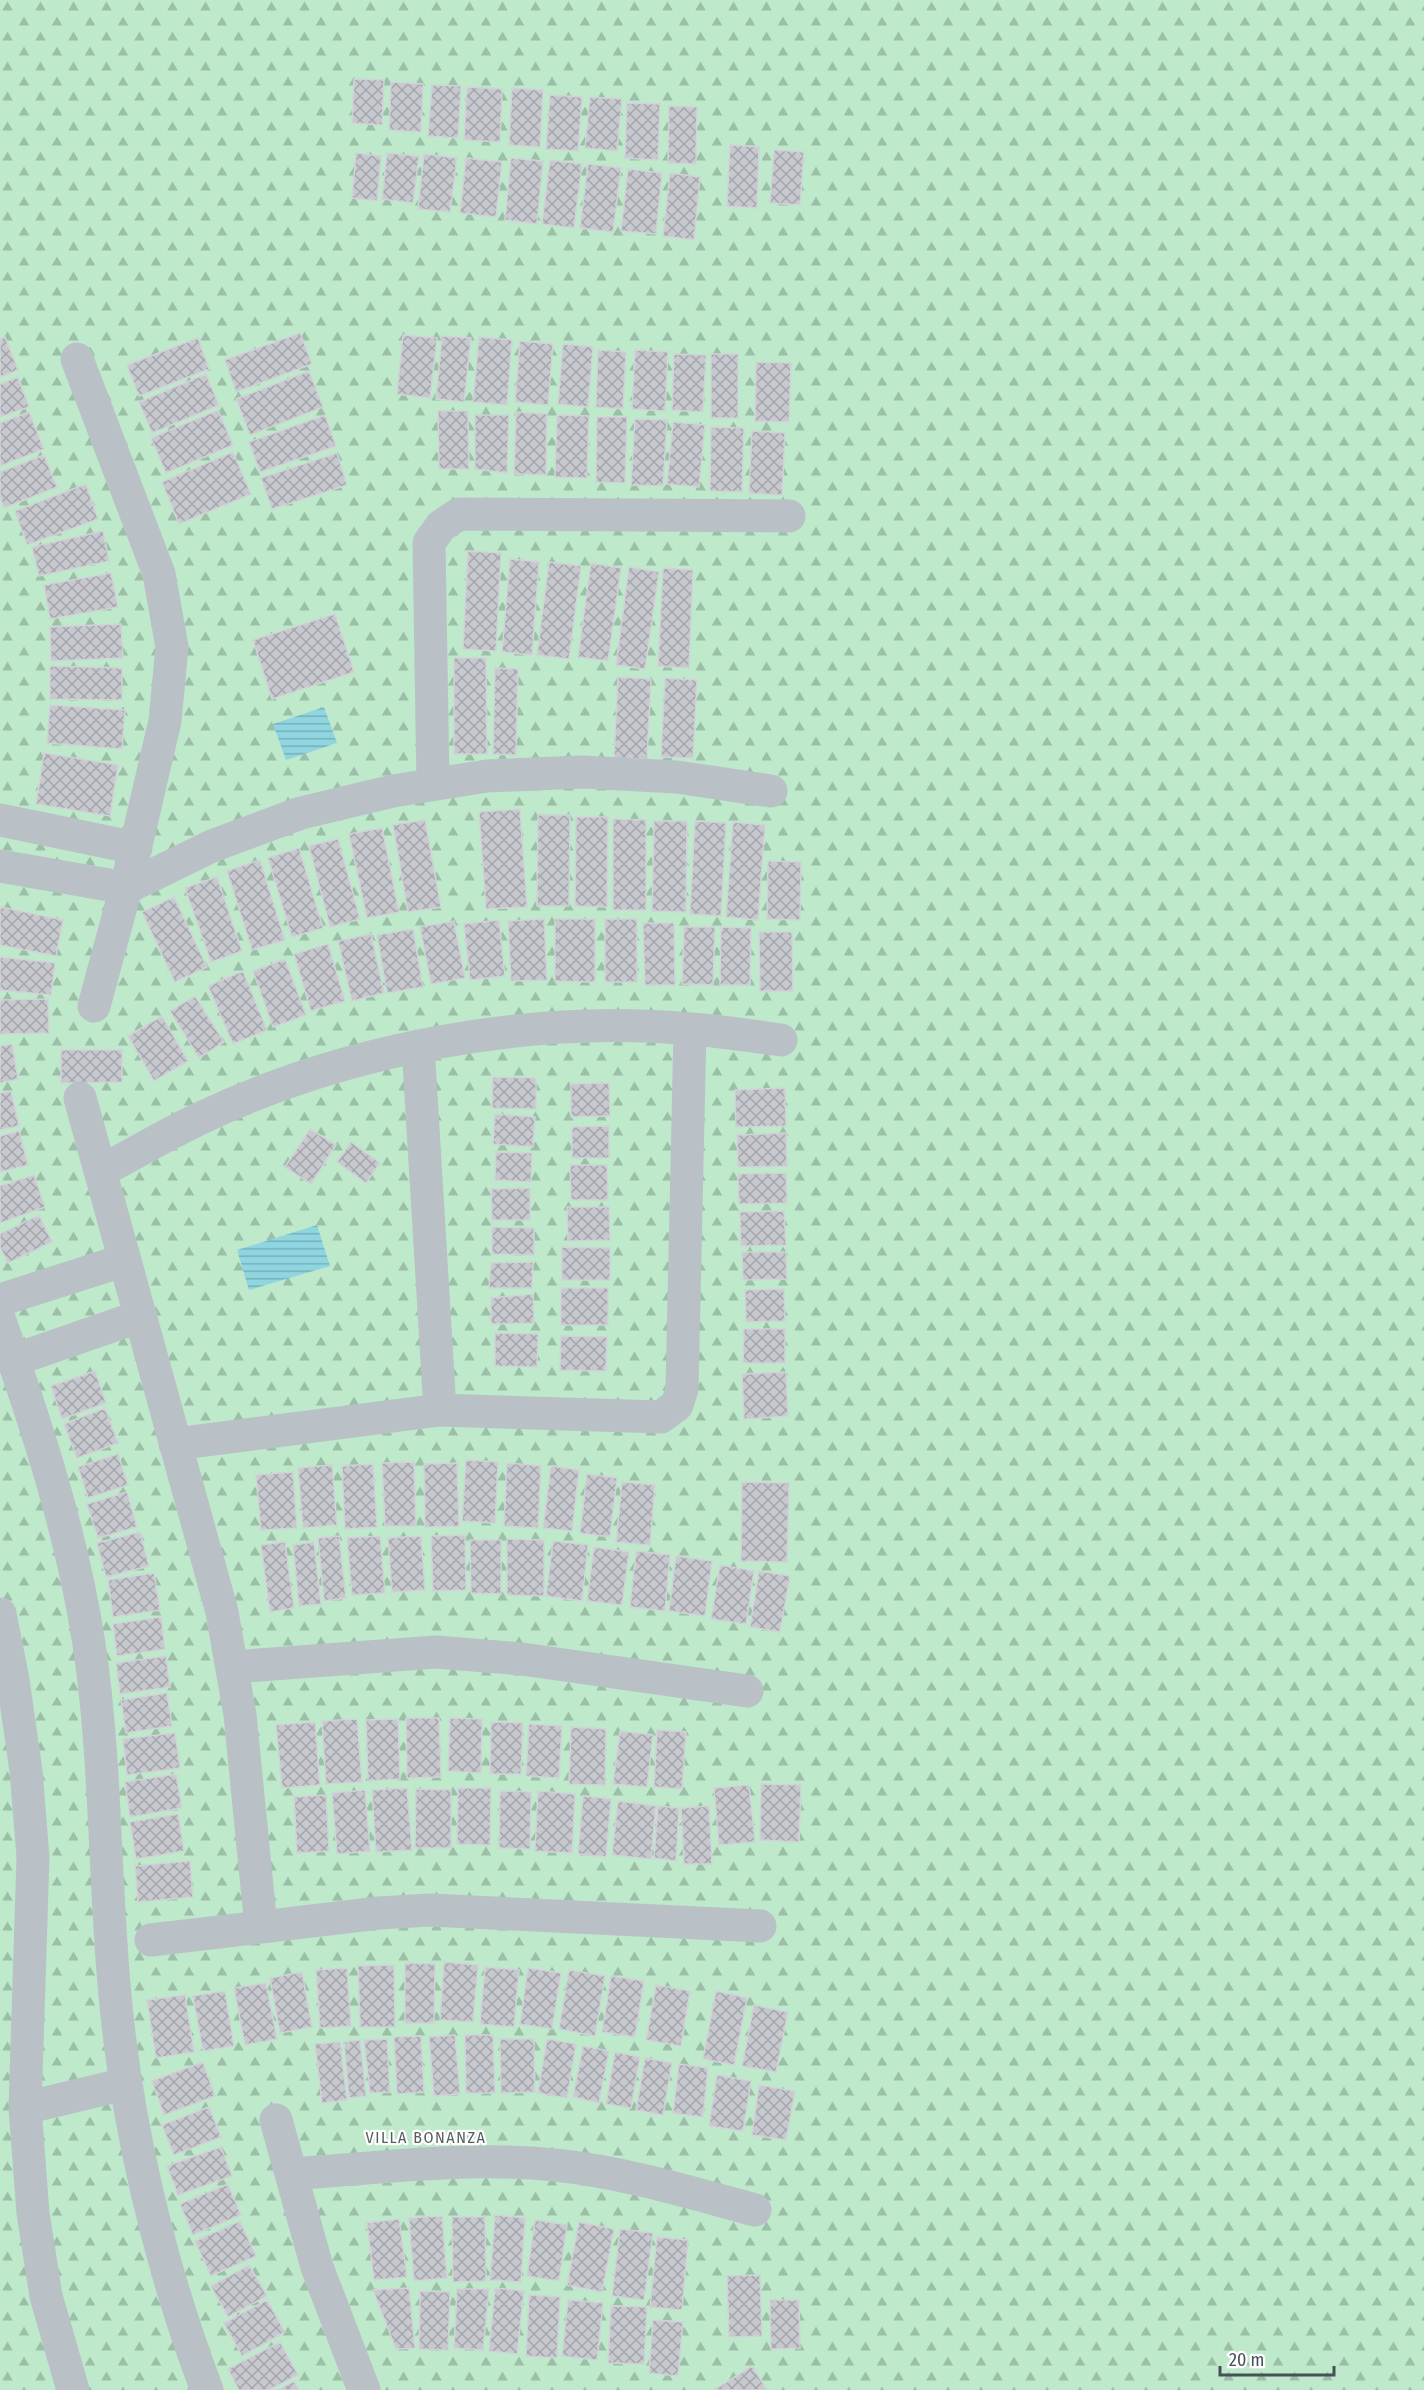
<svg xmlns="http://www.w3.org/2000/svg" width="1424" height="2390" font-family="'Fira Sans Condensed',sans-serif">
	<defs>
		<pattern id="forest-firs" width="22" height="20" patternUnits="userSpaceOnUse" patternTransform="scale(1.5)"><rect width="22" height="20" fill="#bee9cb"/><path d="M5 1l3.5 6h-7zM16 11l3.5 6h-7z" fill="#9cbfa8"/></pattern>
		<pattern id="water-rules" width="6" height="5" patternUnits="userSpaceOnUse" patternTransform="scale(1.5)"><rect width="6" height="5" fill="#8fd6e1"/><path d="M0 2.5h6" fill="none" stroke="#77b0b9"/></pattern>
		<pattern id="building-cross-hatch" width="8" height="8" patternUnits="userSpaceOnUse" patternTransform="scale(1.5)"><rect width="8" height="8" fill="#c7c9ce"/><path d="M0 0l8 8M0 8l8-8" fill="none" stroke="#a3a6aa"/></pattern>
	</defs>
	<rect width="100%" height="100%" fill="#efecec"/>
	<path fill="url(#forest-firs)" d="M0,0h1424v2390h-1424z"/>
	<path fill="url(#water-rules)" d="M324,707l13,36 -51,17 -13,-36z
		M317,1225l13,41 -81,24 -12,-40z"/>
	<path fill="url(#building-cross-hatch)" stroke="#d0d3d7" stroke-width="1.5" d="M354,79l30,1 -2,45 -30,-2z
		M391,82l32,2 -2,48 -32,-2z
		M432,85l29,1 -3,52 -30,-2z
		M467,87l35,2 -2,53 -36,-2z
		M512,88l31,2 -3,57 -31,-2z
		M550,95l32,2 -4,54 -32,-2z
		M590,97l32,2 -5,52 -32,-3z
		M627,103l33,1 -2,56 -33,-2z
		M669,106l28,1 -1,57 -28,-1z
		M730,145l29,2 -2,61 -30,-2z
		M774,150l30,2 -4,53 -30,-2z
		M356,153l25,3 -4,45 -25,-3z
		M387,153l32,3 -6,47 -31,-4z
		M424,154l33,4 -7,54 -32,-3z
		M466,158l36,4 -6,55 -36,-4z
		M511,158l32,3 -6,63 -32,-4z
		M550,160l32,4 -8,64 -32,-4z
		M588,164l33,4 -8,64 -33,-4z
		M628,169l34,4 -6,61 -35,-3z
		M670,173l30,4 -6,63 -31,-4z
		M300,333l12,31 -76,28 -11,-32z
		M403,335l34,3 -7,60 -33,-4z
		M442,336l29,2 -7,64 -28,-3z
		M5,337l13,33 -18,7v-38z
		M479,337l33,3 -5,65 -34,-3z
		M198,338l11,31 -70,27 -12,-31z
		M520,341l33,3 -5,61 -33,-3z
		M563,344l30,3 -5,60 -30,-3z
		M598,350l28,2 -3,57 -27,-2z
		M635,350l33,2 -3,59 -33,-2z
		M674,354l32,1 -3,57 -31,-2z
		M711,354h27v64h-27z
		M756,362l35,1 -2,59 -34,-1z
		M309,371l14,36 -73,28 -14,-36z
		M206,374l13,31 -67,28 -13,-31z
		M18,377l11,30 -29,10v-33z
		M218,410l15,35 -67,28 -15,-35z
		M438,411h30l1,58h-30z
		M29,412l15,37 -44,17v-43z
		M516,412l31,2 -1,61 -32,-1z
		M325,415l11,31 -76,26 -11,-30z
		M475,415h34l-2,58 -32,-4z
		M557,415l32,1 -2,62 -32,-1z
		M597,417h30l-2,66 -29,-1z
		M635,419l32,1 -4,66 -32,-1z
		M673,422l32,3 -6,62 -32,-3z
		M711,427l33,1 -2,64 -32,-1z
		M752,431l33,2 -3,62 -33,-2z
		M233,452l18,42 -72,30 -17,-42z
		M337,453l10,32 -75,24 -11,-31z
		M44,455l13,32 -53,21 -4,-11v-25z
		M86,484l12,35 -71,26 -12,-34z
		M103,531l6,30 -70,15 -7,-29z
		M468,551l33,2 -5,98 -33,-2z
		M510,559l29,3 -7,93 -30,-3z
		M549,562l32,4 -12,93 -32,-4z
		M591,563l30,5 -13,93 -30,-4z
		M629,567l30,5 -14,97 -29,-4z
		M663,568l30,2 -4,98 -31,-2z
		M111,573l7,34 -68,12 -6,-34z
		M335,614l19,58 -82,27 -19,-59z
		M121,624l2,34 -72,3 -1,-34z
		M454,658h32l1,96h-33z
		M50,666l72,2v32l-72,-1z
		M495,668l23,1 -2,86 -23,-1z
		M618,677l33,2 -4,80 -33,-1z
		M665,678l32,2 -4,78 -32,-1z
		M50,705l75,5 -3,39 -75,-6z
		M44,753l74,12 -8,51 -74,-12z
		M520,809l7,98 -41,2 -7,-97z
		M538,815h32l-1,91h-32z
		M576,817h32l-1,90 -32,-1z
		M613,819l33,1v90h-33z
		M425,820l16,87 -33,5 -15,-87z
		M654,821h33l-1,91 -34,-1z
		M695,821l31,2 -5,93 -31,-2z
		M733,822l32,3 -7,95 -32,-3z
		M382,828l17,84 -32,6 -18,-84z
		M338,839l22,80 -30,8 -21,-81z
		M299,848l24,80 -31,9 -24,-79z
		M260,860l25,80 -33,10 -25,-79z
		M768,861l33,1 -1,58 -33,-1z
		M217,877l25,74 -31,11 -26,-74z
		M174,897l33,70 -32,15 -33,-70z
		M0,907l63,13 -7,36 -56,-11z
		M544,919l3,61 -36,1 -3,-60z
		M555,919h40v63l-40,-1z
		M605,919h32v63h-32z
		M499,920l6,56 -35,4 -6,-56z
		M454,921l11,57 -34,6 -11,-57z
		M643,923h31l1,62h-30z
		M684,927h31l-2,58 -31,-1z
		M721,927l30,1 -1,57h-30z
		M413,929l10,58 -36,6 -10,-58z
		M759,932h33l1,59h-33z
		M371,934l13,59 -32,8 -14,-60z
		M328,944l17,57 -34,10 -17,-57z
		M0,957l55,6 -4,32 -51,-5z
		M285,959l21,56 -33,12 -20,-56z
		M243,971l24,59 -34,14 -25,-58z
		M195,996l29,46 -25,16 -29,-47z
		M48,999l1,34 -49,1v-34z
		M162,1016l26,45 -34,20 -26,-45z
		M12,1044l6,35 -18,4v-37z
		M61,1050h61v32l-61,1z
		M493,1077l43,1v31l-44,-1z
		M609,1083l1,33 -39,1v-33z
		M785,1088l1,38 -50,1 -1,-37z
		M11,1091l8,35 -19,4v-37z
		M495,1114l40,3 -2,30 -40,-3z
		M609,1126v32h-37v-31z
		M310,1129l26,16 -25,39 -26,-17z
		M19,1131l9,34 -28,7v-36z
		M786,1133l1,33 -49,1 -1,-32z
		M351,1142l29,21 -14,20 -29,-21z
		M496,1152l36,1 -1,29 -36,-2z
		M570,1165h37l1,35h-37z
		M786,1173l1,30 -48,1 -1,-30z
		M34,1175l11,32 -45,16v-37z
		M530,1188v32h-38l-1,-31z
		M567,1207h42l1,33 -42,1z
		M784,1211l2,34 -45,1 -1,-34z
		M39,1215l13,27 -44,21 -8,-16v-13z
		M492,1227l42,1v27l-42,-1z
		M562,1247l48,1v32h-48z
		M742,1252h44l1,27 -44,1z
		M533,1262l-1,26h-43l2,-25z
		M561,1288h47v37h-47z
		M784,1289l1,32 -39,1 -1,-32z
		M533,1294l1,29 -43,1v-26z
		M744,1329h41v34h-42z
		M495,1333l43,1 -1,33 -42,-1z
		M561,1336l46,1 -1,34 -46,-1z
		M95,1371l11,32 -44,16 -11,-33z
		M786,1372l2,44 -44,3 -2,-45z
		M105,1408l13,35 -41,15 -13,-34z
		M118,1454l10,31 -40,13 -10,-31z
		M466,1460l32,2 -3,61 -33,-2z
		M414,1462l2,64h-31l-3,-63z
		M457,1463l2,63 -34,1 -1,-63z
		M507,1463l34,3 -3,62 -34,-2z
		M373,1464l4,63 -32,2 -3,-63z
		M332,1465l5,60 -34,3 -5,-60z
		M551,1466l28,4 -7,61 -29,-3z
		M293,1472l4,56 -36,2 -5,-55z
		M587,1474l30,4 -7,59 -30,-4z
		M622,1482l33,3 -5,60 -34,-3z
		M742,1482l47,1 -2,79 -46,-1z
		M127,1492l10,35 -39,11 -11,-34z
		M140,1532l9,34 -43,11 -9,-34z
		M465,1535l1,55 -33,1 -2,-55z
		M339,1536l7,62 -22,3 -6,-63z
		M380,1536l5,57 -33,2 -5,-57z
		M421,1536l4,54 -33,2 -4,-54z
		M507,1539l37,1v56l-37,-1z
		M470,1540h31v54l-30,-1z
		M553,1541l35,4 -6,56 -36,-5z
		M285,1542l9,66 -24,4 -9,-67z
		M314,1542l7,62 -22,2 -6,-61z
		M594,1547l35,5 -7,53 -35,-4z
		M636,1551l34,4 -5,56 -35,-4z
		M676,1556l36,5 -7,55 -36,-5z
		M720,1565l34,6 -8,53 -35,-5z
		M759,1571l31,5 -10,56 -30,-5z
		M154,1573l6,37 -47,7 -5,-37z
		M161,1617l4,32 -48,7 -4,-32z
		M166,1656l4,31 -50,7 -4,-31z
		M167,1693l5,33 -46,7 -5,-33z
		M406,1718h33l2,59 -34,1z
		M450,1718l32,1 -1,54 -33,-2z
		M357,1719l5,63 -36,2 -4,-63z
		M398,1719l2,60 -32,2 -2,-61z
		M315,1722l5,63 -38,3 -6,-63z
		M491,1722l32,1 -2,51h-31z
		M529,1724l33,2 -3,52 -33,-2z
		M571,1727l35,2 -1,56 -36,-1z
		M657,1730l29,2 -4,57 -28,-2z
		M620,1731l33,4 -6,52 -34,-3z
		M175,1733l5,35 -53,7 -4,-36z
		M176,1774l6,34 -52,9 -5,-35z
		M761,1784l40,1 -2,57 -39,-2z
		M749,1785l6,57 -36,3 -5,-57z
		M407,1788l5,62 -36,2 -4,-62z
		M458,1788h33l-1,57 -33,-1z
		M416,1789l35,1v58h-36z
		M365,1790l5,61 -33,3 -5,-61z
		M500,1791l31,1 -1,57 -31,-1z
		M538,1791l37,3 -3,59 -37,-2z
		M326,1795l3,56 -32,2 -3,-56z
		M583,1796l28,3 -5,58 -28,-3z
		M618,1801l38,5 -5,53 -39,-4z
		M658,1806l21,2 -3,53 -22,-3z
		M709,1806l3,58h-28l-3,-56z
		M178,1814l6,37 -48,8 -6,-37z
		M190,1861l3,36 -55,5 -3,-36z
		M444,1962l34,3 -5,57 -33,-2z
		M405,1963l30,1 -1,59h-29z
		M394,1965l1,62h-35l-2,-61z
		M485,1967l34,3 -5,57 -34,-3z
		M347,1968l4,58 -31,2 -4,-58z
		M528,1968l33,5 -9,56 -32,-5z
		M569,1970l36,6 -10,60 -36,-7z
		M302,1972l10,55 -32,6 -10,-55z
		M611,1976l33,5 -9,56 -33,-5z
		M266,1983l11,56 -32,6 -11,-57z
		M656,1985l34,6 -9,55 -35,-6z
		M225,1991l9,55 -31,5 -10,-55z
		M716,1991l31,7 -13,67 -31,-6z
		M185,1995l9,57 -38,6 -9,-58z
		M754,2005l34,7 -12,60 -34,-6z
		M455,2035l5,59 -26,2 -5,-59z
		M465,2035h28l2,58h-29z
		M421,2036l3,56 -27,2 -3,-57z
		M387,2039l3,53 -20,1 -6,-53z
		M500,2039h34l1,53 -34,1z
		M547,2039l29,5 -9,54 -29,-5z
		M360,2040l6,56 -17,2 -5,-56z
		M340,2042l7,58 -25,3 -7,-59z
		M583,2046l26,5 -10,52 -26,-6z
		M615,2052l25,5 -9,51 -25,-4z
		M645,2058l27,5 -9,52 -27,-5z
		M203,2062l12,34 -51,19 -12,-34z
		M679,2064l29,4 -5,49 -30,-4z
		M717,2075l34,6 -8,50 -34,-5z
		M759,2085l36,6 -9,49 -34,-5z
		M209,2107l12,30 -47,18 -12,-30z
		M221,2147l11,29 -54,19 -11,-29z
		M228,2184l13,31 -48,20 -13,-31z
		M495,2215l30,3 -4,64 -31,-2z
		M442,2216l5,62 -33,3 -5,-63z
		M452,2217h33l1,64 -33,1z
		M399,2219l8,58 -33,3 -7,-57z
		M535,2220l32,5 -8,56 -32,-5z
		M240,2221l16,35 -45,20 -16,-35z
		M579,2222l35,7 -12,63 -35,-7z
		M620,2229l33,4 -9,67 -32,-4z
		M657,2237l31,3 -6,70 -32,-3z
		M249,2265l18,31 -39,21 -17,-31z
		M760,2275l2,61 -33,1 -2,-61z
		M409,2288l6,60 -19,1 -23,-59z
		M495,2288l29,3 -7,63 -28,-3z
		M457,2289h32l-6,61 -29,-2z
		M420,2291l30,1 -2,58 -29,-1z
		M529,2295l31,2 -3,61 -31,-2z
		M267,2300l18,32 -43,24 -18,-33z
		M568,2300l35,3 -6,57 -35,-4z
		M770,2300h29l1,48 -29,1z
		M611,2306l36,1 -3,57 -36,-1z
		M653,2320l30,2 -5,54 -29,-3z
		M280,2342l18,33 -29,15h-30l-11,-21z
		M752,2366l15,24h-53z
		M294,2381l5,9h-21z"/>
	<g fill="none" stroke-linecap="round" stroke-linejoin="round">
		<path stroke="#b9c1c7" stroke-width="33" d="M77,359l82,215 13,73 -7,74 -39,167 -32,118
			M433,784l-4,-241 12,-17 18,-12 330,2
			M0,820l136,28
			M0,866l126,22 86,-42 89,-33 92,-22 94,-15 95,-4 95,5 94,14
			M418,1046l22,364
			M80,1098l142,514 18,103 21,212
			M101,1171c33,-17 66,-37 100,-53 144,-69 330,-104 490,-89 30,2 60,7 90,11
			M0,1300l125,-40
			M0,1321c37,106 72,212 89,323 17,113 15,227 25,340 11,135 45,280 93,406
			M14,1360l127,-44
			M175,1444l265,-34 221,7 16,-12 5,-16 8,-360
			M0,1614l13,66 13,91 7,86 -8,251 8,105 13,83 27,94
			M232,1667l204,-15 86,7 225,32
			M151,1940l228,-27 51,-3 330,16
			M25,2108l100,-24
			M276,2120l41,147 47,123
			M291,2174c88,-6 176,-18 264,-9 68,7 134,27 200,45"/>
	</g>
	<g text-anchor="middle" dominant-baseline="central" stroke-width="4.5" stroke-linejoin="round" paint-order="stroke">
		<g font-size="16" letter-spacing="1.5" fill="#595d60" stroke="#fff">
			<text x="426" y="2137">VILLA BONANZA</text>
		</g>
	</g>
	<path d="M1220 2366v9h114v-9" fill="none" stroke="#465057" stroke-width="3"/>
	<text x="1229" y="2366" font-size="18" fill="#465057" stroke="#ffffff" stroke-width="4.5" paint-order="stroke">20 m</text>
</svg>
